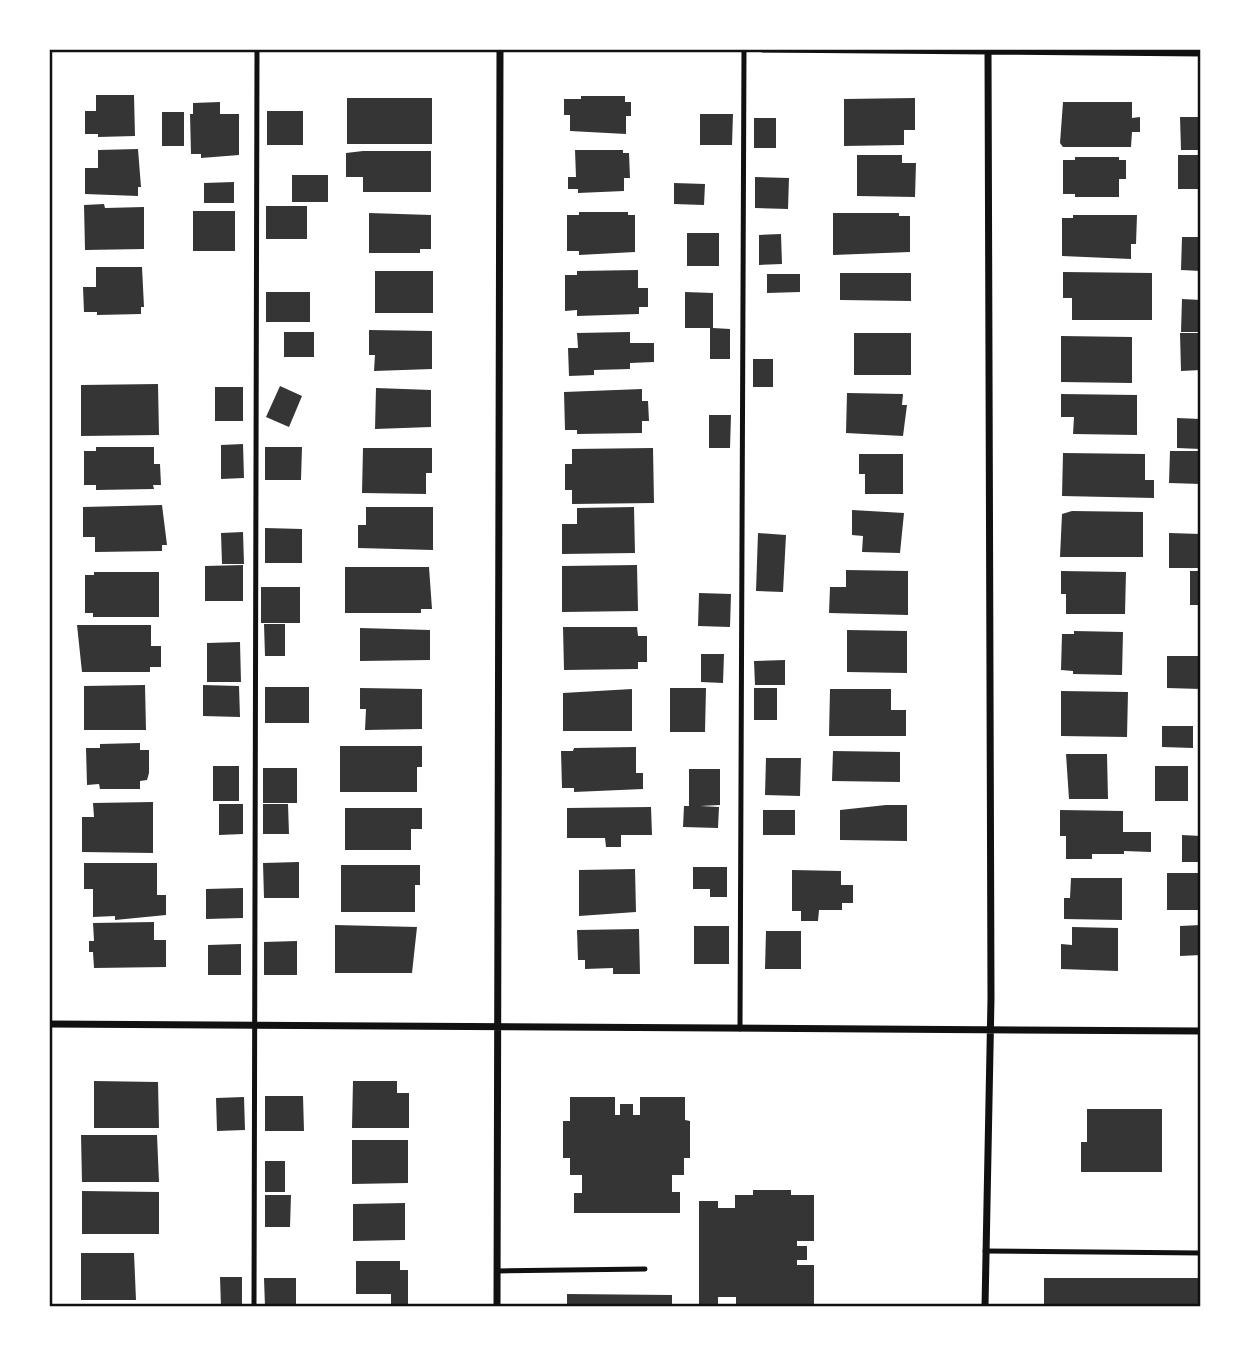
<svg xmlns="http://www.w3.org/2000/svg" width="1250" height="1356" font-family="Rubik,sans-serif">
	<rect width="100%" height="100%" fill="#fff"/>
	<path fill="#353535" d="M96,95h38l1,41 -37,1v-3h-13v-23h11z
		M581,96h44v6h6v14h-5v18l-56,-3v-16h-6v-16h17z
		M347,98h85v46h-85z
		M915,98v32h-11v15l-60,1v-47z
		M220,102v12h19v41l-38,3v-4h-10l-1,-40h3v-11z
		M1063,102h69v16l8,-1v15h-8l-1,15h-68l-3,-4z
		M267,111h36v34h-36z
		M162,112h22v34h-22z
		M700,114h33l-1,31h-32z
		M1180,117h21v33h-20z
		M754,118h22v30h-22z
		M138,149l3,38h-3v9l-53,-2v-26h13v-18z
		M575,150h48v3h6l1,25h-6v13l-46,2v-4h-10v-12h8z
		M363,151h68v41h-68v-15h-17v-24z
		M857,155h45v8h14l-1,34 -58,-1z
		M1178,155h23v34h-23z
		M1075,157h44v3h7v19h-7v18h-44v-3h-12v-34h12z
		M292,175h36v27h-36z
		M755,177l34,1 -1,31 -33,-1z
		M234,182v21h-30v-20z
		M674,183l31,1 -1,21 -30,-1z
		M104,204l1,4 39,-1v42l-59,1 -1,-45z
		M266,206h41v33h-41z
		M193,211h42v40h-42z
		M579,212h49v3h7v37l-56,3v-4h-12v-36h12z
		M369,213l62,2v34h-11v4h-51z
		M833,213h66v3h11v36l-77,3z
		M1073,215h64l-1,29h-5v15l-69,-3v-38h11z
		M687,233h32v33h-32z
		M781,234l1,30 -23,1v-30z
		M1182,237h19v34l-20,-1z
		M96,267h46l2,40h-3v7l-44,1v-3h-13l-1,-25h13z
		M638,270v18h10v19h-9v7l-62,2v-6l-12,1v-36h12v-4z
		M375,271h58v42h-58z
		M1063,272l89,1v47h-80v-22h-9z
		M840,273h71v28l-71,-1z
		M767,274h33v18l-33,1z
		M266,292h44v30h-44z
		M685,292l28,1v35l17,1v30h-20v-31h-25z
		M1182,299l19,1v32h-20z
		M369,330l63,1v38l-58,2 1,-16h-6z
		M284,332h30v25h-30z
		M630,332v11h24v19l-24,1v6l-36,1v5l-25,1 -1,-28h10l-1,-15z
		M854,333h57v42h-57z
		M1180,333h21v37l-20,1z
		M1061,336l71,1v46l-71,-1z
		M753,359h20v28h-20z
		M158,384l1,51 -78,1v-51z
		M280,386l22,10 -13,31 -23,-10z
		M215,387h28v34h-28z
		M376,388l55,2v37l-56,2z
		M642,389v12h6l1,20h-7v12l-65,1v-4h-12l-1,-38z
		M847,393l56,1 -1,11h5l-4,31 -57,-3z
		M1061,394l76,1v40l-64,-1 1,-17h-13z
		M709,415h22l-1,33h-21z
		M1177,418l24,1v30l-24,-1z
		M243,444l1,34 -23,1v-34z
		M96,447h58v17h6l1,21h-8l1,4 -58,1v-5h-12v-34h12z
		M265,447h37l-1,33h-36z
		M363,448h69v25h-6v21l-64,-1z
		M653,448l1,55 -82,1v-14h-7v-26h7v-15z
		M1170,451h31v33l-32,-1z
		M1063,453l82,1v26h9v18l-92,-2z
		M859,454h44v40h-38v-20h-6z
		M162,505l5,40h-5v6l-67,1v-15h-12v-30z
		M366,507h67v43l-75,-2v-23h8z
		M634,507l1,46 -73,1v-30h15v-16z
		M852,510l52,3 -4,40 -38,-1 1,-16 -11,-1z
		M1072,511l71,1v45h-83l2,-43z
		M265,528l37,1v34h-37z
		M243,532l1,32h-22l-1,-31z
		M758,533l28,2 -3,57 -27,-1z
		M1169,533l32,1v34h-32z
		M243,565v36h-38v-35z
		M637,565l1,46 -76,1v-46z
		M345,567h84l3,42h-11v4h-76z
		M846,570l62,1v44l-79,-2 1,-26h16z
		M1061,571l65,1 -1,42h-59v-20h-5z
		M1190,571h11v34h-11z
		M94,572h65v45h-66v-4h-8v-38h9z
		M261,587h39v36h-39z
		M699,593l32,1 -1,33 -32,-1z
		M264,624h21v32h-20z
		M77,625h74v21h10v21h-11v5h-68z
		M563,627h74l1,9h9v26h-9v7l-74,1z
		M360,628l70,2v30l-70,1z
		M847,630l60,1v42l-60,-1z
		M1074,631l49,1 -1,43 -49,-1v-3l-12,-1 1,-36h12z
		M240,642l1,40h-34v-39z
		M701,654h23l-1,29 -22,-1z
		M1167,656h34v33l-34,-1z
		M785,660v25h-30l-1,-24z
		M145,685l1,45h-62v-44z
		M203,685l36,1 1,31 -37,-1z
		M265,687h44v36h-44z
		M360,688l62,1v40l-57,1 1,-21h-6z
		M670,688h36l-1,44h-35z
		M754,688h23v32h-23z
		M632,689v42h-69v-38z
		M830,689h61v21h15v26h-77z
		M1061,691l67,1 -1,45 -66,-1z
		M1162,726h31v22l-31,-1z
		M140,743v7h9v23l-2,7 -7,1v8h-40l-1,-5 -12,1 -1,-37h14v-4z
		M340,746h82v21h-5v25h-77z
		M636,747v26h7v16l-69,3v-4h-12l-1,-37h12l1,-3z
		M833,751l67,1v30l-68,-1z
		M1066,754h41l1,45h-39z
		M766,758h35l-1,38 -35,-1z
		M213,766h26v35h-26z
		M1155,766h33v35h-33z
		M263,768h34v35h-34z
		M689,769h31v36l-20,1 19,1 -1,21 -35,-1 1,-21h5z
		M153,802v51l-71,-1v-35h12l-1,-14z
		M219,804h24v30l-24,1z
		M263,804h25l1,30h-26z
		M886,805h21v36l-67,-1v-30z
		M651,807l1,28h-31v12h-15l-1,-9h-38v-30z
		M345,808h77v21h-11v21h-66z
		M763,810h32v25h-32z
		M1060,810l63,1v21h28v20l-27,-1v3h-32v5h-26v-23h-6z
		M1182,835l19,1v26h-19z
		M299,862v36h-35l-1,-35z
		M84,863h73v32h9v20l-51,5v-4l-22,1v-28h-9z
		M341,865h79v20h-5v27h-74z
		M693,867h34v30h-17v-8h-17z
		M635,869l1,43 -57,4v-46z
		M792,870l49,1v14h12v18h-11v7h-23l-1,11h-17v-10h-9z
		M1167,873h34v37h-34z
		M1071,878h51v42l-58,-1v-21h6z
		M243,888v30l-37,1v-30z
		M154,922v18h12v27l-72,1 -1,-16h-4v-11h5l-1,-18z
		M335,925l82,2 -5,46h-77z
		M1201,925v30l-21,1v-30z
		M694,926h35v38h-35z
		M1072,927l46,1v43l-57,-2v-25l11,1z
		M639,929l1,45h-27v-6l-28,1v-9h-7l-1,-30z
		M766,931h35v38h-36z
		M297,941v34h-33v-33z
		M241,944v31h-33v-30z
		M94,1081l64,1 1,46h-65z
		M353,1081h44v12h12v35h-57z
		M265,1096h38l1,35h-39z
		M244,1097l1,33 -28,1 -1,-33z
		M570,1097h45v18h5v-11h13v11h7v-18h45v23l5,1v37h-6v17h-12v17h8v21h-106v-20h8v-18h-12v-17h-7v-37h7z
		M1087,1109h75v63h-81v-30h6z
		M81,1135h76l2,47h-77z
		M352,1140h56v43l-56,1z
		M265,1161h20v31h-20z
		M753,1190h38v5h23v46h-17v5h10v14h-10v5h17v42h-78v-10h-18v9l-19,-1v-104h19v7h17v-13h18z
		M82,1191l77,1v42h-77z
		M265,1195h26l-1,32h-25z
		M405,1203v37l-52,1v-37z
		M81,1253h53l2,47h-55z
		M356,1261h44v9h8v37h-17v-13h-35z
		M220,1277h22v30h-21z
		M264,1278h32v29h-31z
		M1044,1278h157v29h-157z
		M567,1294l105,1v12h-105z"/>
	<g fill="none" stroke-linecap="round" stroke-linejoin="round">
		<path stroke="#111" stroke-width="5" d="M740,1029l4,-980
			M985,1251l216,2
			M497,1271l148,-2
			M254,1307l3,-1258"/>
		<path stroke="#111" stroke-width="7" d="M763,49l438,4
			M49,1024l1152,7
			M497,1307l3,-1258
			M985,1307l6,-309 -3,-949"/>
	</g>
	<rect width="1250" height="1356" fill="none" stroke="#ffffff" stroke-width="102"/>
	<rect x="51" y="51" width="1148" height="1254" fill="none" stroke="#111" stroke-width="2.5"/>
</svg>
